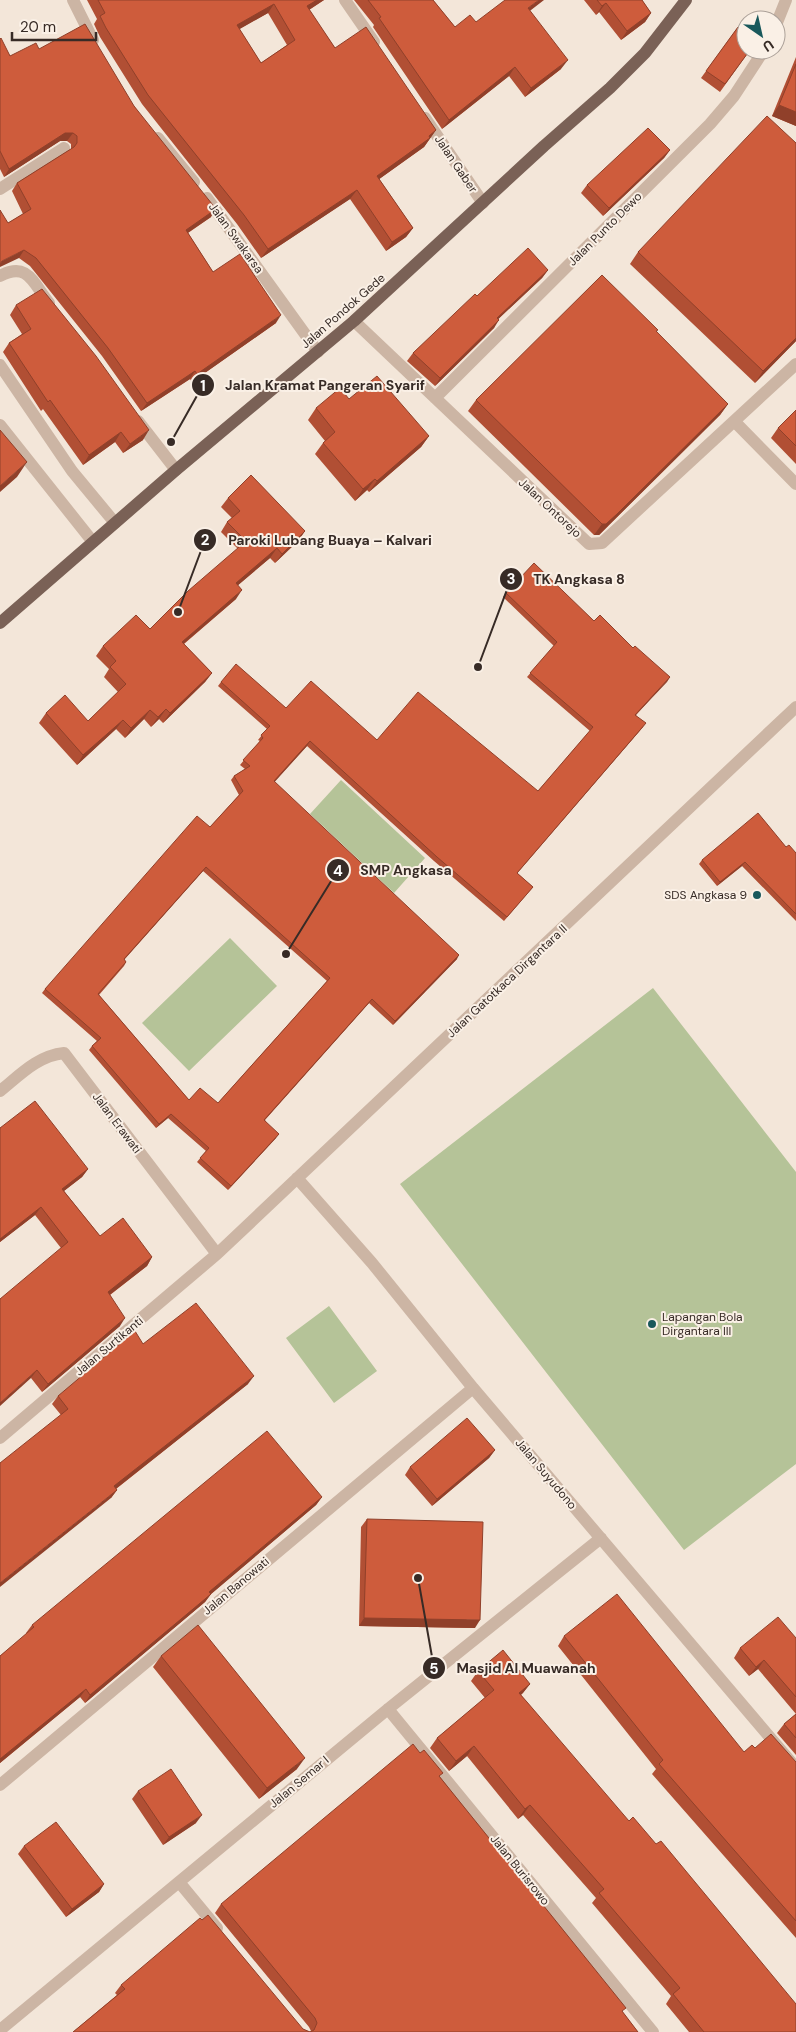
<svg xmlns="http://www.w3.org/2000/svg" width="796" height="2032" font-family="'DM Sans',sans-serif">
	<rect width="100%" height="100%" fill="#f3e6d9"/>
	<path fill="#b5c398" d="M341,780l84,78 -31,35 -84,-79z
		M230,938l47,48 -88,85 -47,-48z
		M653,988l143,184v292l-112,86 -284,-366z
		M329,1306l48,65 -43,32 -48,-65z"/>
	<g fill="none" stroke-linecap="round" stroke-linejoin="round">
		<path stroke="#ccb5a4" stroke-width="12" d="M73,0l20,40
			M345,0l29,42
			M776,25l10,-25
			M425,118l58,85
			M158,138l36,44
			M0,189l64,-41
			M207,198l111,154
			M0,276c28,-15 33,7 49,27
			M354,321l235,223 13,-1 194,-179
			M0,365l72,106 43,52
			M435,398l275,-274 24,-28 30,-46
			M138,421l38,49
			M735,422l61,62
			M0,425l93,117
			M0,1091c20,-16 37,-35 64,-38l153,201
			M297,1178l75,85 101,125 323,380
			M0,1438l217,-184 579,-547
			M388,1709l265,323
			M0,1785l473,-397
			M179,1882l38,46
			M0,2030l388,-321 213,-171"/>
		<path stroke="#7a6156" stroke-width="12" d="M0,623l176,-153 178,-149 190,-175 66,-58 35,-35 41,-53"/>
	</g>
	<path fill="#b14f34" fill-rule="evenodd" d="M87,0h237l-15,10 26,38 101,82 -12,17 -45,32 34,49 -7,9 -20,14 -36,-52 -89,59 -24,-34 -95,-120 -42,-67 -6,-13 3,-5zM268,13l19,32 -26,18 -22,-34z
		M354,0h79l22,27 75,-16 31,58 -36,28 -16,-21 -67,53 -69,-102 1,-2z
		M584,0h58l9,13 -6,9 -24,18 -22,-28 -3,3z
		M738,27l12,23 -30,42 -19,-14z
		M0,39l10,17 29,-7 95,57 77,111 -23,16 25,39 63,51 -84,59 -2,-3 -49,32 -39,-55 -72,-90 -11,-8 -11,-35 15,-9 -11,-23 5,-8 54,-34v-5l-4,-3h-7l-56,36 -4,-8z
		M796,57v69l-24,-10z
		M796,143v198l-41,42 -125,-119 8,-12z
		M670,150l-6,8 -61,58 -22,-23 6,-8z
		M548,270l-6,8 -44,41 -4,9 -59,58 -28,-25 6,-8 64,-57z
		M16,305l127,135 -20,13 -8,-11 -32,23 -40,-56 -2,2 -38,-59 6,-9 13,-9 -12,-19z
		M656,332l72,72 -8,11 -111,110 -10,10h-5l-126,-124 8,-11z
		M349,399l80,37 -8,11 -52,45 -2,-2 -12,11 -40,-47 8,-11 2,-2 -17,-21 8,-12z
		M796,410v54l-25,-26 7,-10z
		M228,498l77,33 -7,10 -23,22 -5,-5 -32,27 -2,14 -52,45 28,29 -7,9 -42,41 -4,-4 -8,8 -7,-8 -19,19 -9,-9 -39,36 -38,-42 7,-10 42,8 30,-29 -14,-15 5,-8 -13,-13 7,-10 47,-17 88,-80 -17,-17 6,-10 5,-4 -11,-11z
		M506,593l88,28 39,27 37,29 -34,38 7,12 -126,146 16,14 -29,34 -70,-60 -127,-115 -33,36 183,177 -64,66 -24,-22 -104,117 11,18 -48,52 -31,-28 9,-11 -38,-33 -12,10 -67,-78 3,-4 5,-5 -55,-48 3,-4 165,-162 29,-32 -8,-15 3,-4 11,-7 -5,-4 20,-24 -2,-1 9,-11 -49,-43 3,-4 65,26 91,32 161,51 52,-60 -63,-54 27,-31 -51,-49zM203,871l124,110 -109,122 -29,-3 -90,-105 25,-29 2,-4 -2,-2z
		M786,847l10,6v68l-54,-55 -25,20 -18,-22 3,-4z
		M0,1128l88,41 -6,8 -18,14 36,45 52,21 -5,9 -37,29 10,31 -78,66 -11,-14 30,-130 -26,-33 -35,27z
		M143,1344l105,40 -132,105 1,1 -6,8 -50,-83 -9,-11 6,-8z
		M495,1450l-6,8 -57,48 -27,-31 5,-8z
		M322,1497l-6,8 -105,89 -6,8 -120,101 -5,-6 -80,66v-107l27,-22 -1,-1 6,-8z
		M367,1519l108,109 -116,-2 2,-99z
		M564,1636l180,116 11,-4 41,14v176l-144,-164 4,-5 -98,-123z
		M796,1638v117l-19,-22 7,-9 12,-10 -38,-45 -9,7 -15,-18 6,-10z
		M161,1656l136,113 -38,30 -106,-132z
		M478,1671l52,13 -9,11 275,337h-107l-23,-28 5,-8 -79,-93 4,-5 -73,-83 -5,4 -51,-63 -18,15 -19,-23 7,-10 48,-40 -14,-17z
		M440,1777l198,255h-565l44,-37 -2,-2 6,-8 182,44 7,3 1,-1 -2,-4 -94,-114 6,-9z
		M138,1791l58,32 -33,22 -31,-46z
		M24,1846l80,38 -5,8 -33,25 -48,-63z"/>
	<path fill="#90402a" d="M317,0h7l-23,15 6,-9z
		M539,0h5l-22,17 6,-9z
		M606,3l-7,9 -3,3 6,-9z
		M274,4l-6,9 -37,21 6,-9z
		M651,13l-6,9 -24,18 6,-9z
		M568,60l-7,9 -36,28 6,-9z
		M515,67l-6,9 -67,53 7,-9z
		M779,105l17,7v14l-24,-10z
		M436,130l-12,17 -53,38 6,-9z
		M65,133h8l-6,8h-7l-56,36 5,-8z
		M670,150l-6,8 -61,58 6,-8z
		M357,190l-7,9 -89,59 7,-9z
		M216,209l-5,8 -31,21 6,-8z
		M413,228l-7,9 -20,14 6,-9z
		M24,250l-5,8 -19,9v-3l2,-3z
		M548,270l-6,8 -51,48 6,-8z
		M281,315l-5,8 -84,59 5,-8z
		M499,320l-5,8 -59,58 5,-8z
		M796,338v3l-41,42 8,-12z
		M195,371l-5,8 -49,32 6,-8z
		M728,404l-8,11 -111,110 -10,10h-5l8,-11z
		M149,430l-6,10 -20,13 7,-9z
		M121,432l-6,10 -32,23 6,-10z
		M429,436l-8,11 -52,45 8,-11z
		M27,462l-10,15 -17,15v-6z
		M375,479l-8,11 -12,11 8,-12z
		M305,531l-7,10 -23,22 7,-9z
		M277,548l-7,10 -40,34 6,-9z
		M242,590l-6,9 -61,52 7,-9z
		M212,673l-7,9 -42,41 7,-10z
		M670,677l-3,5 -35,37 3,-4z
		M166,709l-7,10 -8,8 7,-10z
		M150,710l-6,9 -19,19 6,-10z
		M123,720l-7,9 -39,36 6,-10z
		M646,723l-3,4 -129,150 3,-4z
		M310,741l-3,5 -36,40 3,-5z
		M745,862l-3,4 -25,20 3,-4z
		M206,867l-3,4 -82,92 3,-4z
		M459,955l-2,4 -64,66 2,-4z
		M372,999l-3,4 -108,121 3,-4z
		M171,1114l-3,4 -12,10 3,-4z
		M279,1134l-3,4 -48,52 3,-4z
		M88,1169l-6,8 -26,20 6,-8z
		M41,1207l-6,8 -35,27v-3z
		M152,1257l-5,9 -44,34 5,-8z
		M125,1318l-5,8 -78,66 6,-8z
		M37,1370l-6,8 -31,28v-3z
		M254,1376l-6,8 -140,111 6,-9z
		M495,1450l-6,8 -57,48 5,-7z
		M117,1490l-6,8 -111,89v-4z
		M322,1497l-6,8 -112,95 5,-8z
		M211,1594l-6,8 -120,101 5,-8z
		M364,1618l116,2 -5,8 -116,-2z
		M764,1660l-6,9 -9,7 7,-9z
		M530,1684l-7,9 -11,9 7,-9z
		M86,1689l-6,8 -80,66v-4z
		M474,1746l-7,10 -18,15 7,-10z
		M305,1758l-8,11 -38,30 8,-11z
		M530,1805l-7,10 -5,4 7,-10z
		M202,1815l-6,8 -33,22 6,-8z
		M104,1884l-5,8 -33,25 6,-8z"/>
	<path fill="#ce5c3c" stroke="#90402a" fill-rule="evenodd" d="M98,0h219l-10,6 28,42 31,-21 70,103 -7,6 1,2 -53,38 36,52 -21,14 -35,-52 -89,59 -24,-34 -96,-120 -42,-67 -6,-12 5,-3zM274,4l21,36 -34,23 -24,-38z
		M368,0h65l22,27 15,-12 6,7 29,-22h34l-11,8 40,52 -37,28 -16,-21 -66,53 -70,-102 2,-1z
		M597,0h45l9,13 -24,18 -21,-28 -4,3z
		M85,24l49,82 82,103 -30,21 27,42 27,-18 41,61 -84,59 -2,-3 -48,32 -39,-55 -72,-90 -12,-8 -22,11 -2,3v-54l8,13 23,-14 -14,-26 57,-36 3,-4v-7l-4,-3h-8l-56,36 -9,-18v-112l1,-1 9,18 26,-13 3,6z
		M738,27l8,6v17h4l-25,34 -19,-13z
		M796,64v48l-17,-7z
		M767,116l29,27v195l-33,33 -125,-119z
		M648,128l22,22 -61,58 -22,-23z
		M528,248l20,22 -51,48 2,2 -59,58 -27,-25 62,-59 2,2z
		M602,275l56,55 -2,1 72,73 -111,110 -11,10h-4l-126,-124z
		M42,289l54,67 53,74 -19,14 -9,-12 -32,23 -39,-55 -2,2 -39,-59 22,-14 -15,-24z
		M377,376l52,60 -52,45 -2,-2 -12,10 -40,-46 12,-11 -19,-24 24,-20 9,11z
		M796,410v36l-18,-18z
		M0,430l27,32 -27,24z
		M251,475l54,56 -23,23 -5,-6 -41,35 6,7 -60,52 30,31 -42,40 -4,-4 -8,8 -8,-7 -19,18 -8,-8 -40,35 -37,-42 19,-18 23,26 38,-37 -16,-17 6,-6 -13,-15 33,-31 14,14 38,-38 58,-50 -19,-19 13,-11 -12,-13z
		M534,563l60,58 6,-6 33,33 2,-2 35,31 -35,38 11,8 -129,150 16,14 -26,30 -70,-60 -127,-116 -36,40 185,174 -64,66 -23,-22 -108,121 15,14 -48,52 -31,-28 9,-10 -38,-34 -12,10 -67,-78 9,-8 -56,-49 152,-173 13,11 33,-36 -9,-15 16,-10 -7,-6 20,-22 -2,-3 9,-9 -49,-44 15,-18 50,44 25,-27 66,59 41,-48 120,99 55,-64 -63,-54 27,-31 -51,-49zM206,867l124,111 -112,125 -18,-15 -11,12 -91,-106 28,-32 -2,-3z
		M758,813l28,34 3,-2 7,8v61l-51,-52 -25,20 -18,-22z
		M35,1101l53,68 -26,20 38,47 23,-18 29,39 -44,35 17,26 -77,66 -11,-14 -37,33v-104l68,-57 -27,-35 -41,32v-111z
		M196,1303l58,73 -140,110 3,4 -117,93v-120l68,-54 -10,-13 77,-65 8,13z
		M467,1418l28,32 -58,49 -27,-32z
		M267,1431l55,66 -113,95 2,2 -121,101 -4,-6 -86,70v-103l34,-29 -2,-2z
		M367,1519l116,3 -3,98 -116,-2z
		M617,1594l127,158 8,-7 3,3 16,-14 25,28v159l-137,-157 4,-4 -99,-124z
		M778,1617l18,21v59l-32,-37 -8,7 -16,-19z
		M198,1625l107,133 -38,30 -106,-132z
		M503,1650l27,34 -11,9 8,9 102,119 4,-4 23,27 5,-3 135,163v28h-92l-31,-38 7,-6 -81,-95 5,-4 -74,-84 -5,4 -51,-63 -18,15 -19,-23 57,-48 -16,-19z
		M796,1714v24l-12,-14z
		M413,1744l7,9 4,-3 19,23 -4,3 187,232 -4,3 16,21h-565l52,-43 -4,-4 79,-67 2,2 6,-5 95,114 7,3 4,-2 3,-7 -2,-5 -94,-114z
		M171,1769l31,46 -33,22 -31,-46z
		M56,1822l48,62 -32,25 -48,-63z"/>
	<g fill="#19585b" stroke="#faf0e6" stroke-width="2">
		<circle cx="757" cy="895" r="5"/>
		<circle cx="652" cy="1324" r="5"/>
	</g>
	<g text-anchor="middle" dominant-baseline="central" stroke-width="4" stroke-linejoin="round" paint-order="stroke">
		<g font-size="12" fill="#372b26" stroke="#faf0e6">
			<text transform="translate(456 164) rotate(56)">Jalan Gaber</text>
			<text transform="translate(605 229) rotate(-45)">Jalan Punto Dewo</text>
			<text transform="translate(236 238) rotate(54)">Jalan Swakarsa</text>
			<text transform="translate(343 311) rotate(-41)">Jalan Pondok Gede</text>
			<text transform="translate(550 508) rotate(43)">Jalan Ontorejo</text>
			<text transform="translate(507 981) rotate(-43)">Jalan Gatotkaca Dirgantara II</text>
			<text transform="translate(117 1123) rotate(53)">Jalan Erawati</text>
			<text transform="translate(109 1346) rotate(-40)">Jalan Surtikanti</text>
			<text transform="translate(546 1474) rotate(50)">Jalan Suyudono</text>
			<text transform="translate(236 1586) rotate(-40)">Jalan Banowati</text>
			<text transform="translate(299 1782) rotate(-40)">Jalan Semar I</text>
			<text transform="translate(520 1870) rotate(51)">Jalan Burisrowo</text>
		</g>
		<g font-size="12" fill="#372b26" stroke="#faf0e6" text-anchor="end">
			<text x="747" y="895">SDS Angkasa 9</text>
			<text x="662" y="1317" text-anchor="start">Lapangan Bola<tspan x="662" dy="14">Dirgantara III</tspan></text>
		</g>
	</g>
	<path fill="none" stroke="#372b26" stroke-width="2" d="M171 442L203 385M178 612L205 540M478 667L511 579M286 954L338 870M418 1578L434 1668"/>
	<g fill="#372b26" stroke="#faf0e6" stroke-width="2">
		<circle cx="171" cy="442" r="5"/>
		<circle cx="178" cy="612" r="5"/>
		<circle cx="478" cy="667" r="5"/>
		<circle cx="286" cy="954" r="5"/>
		<circle cx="418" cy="1578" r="5"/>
		<circle cx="203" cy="385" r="12"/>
		<circle cx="205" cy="540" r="12"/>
		<circle cx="511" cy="579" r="12"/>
		<circle cx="338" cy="870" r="12"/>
		<circle cx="434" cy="1668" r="12"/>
	</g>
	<g font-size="15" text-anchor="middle" font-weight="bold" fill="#fff">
		<text x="203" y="391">1</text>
		<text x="205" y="545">2</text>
		<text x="511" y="584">3</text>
		<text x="338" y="876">4</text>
		<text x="434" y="1674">5</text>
	</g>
	<g font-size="14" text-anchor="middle" font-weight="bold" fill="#372b26" stroke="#faf0e6" stroke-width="4" stroke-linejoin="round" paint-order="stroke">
		<text x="325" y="390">Jalan Kramat Pangeran Syarif</text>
		<text x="330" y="545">Paroki Lubang Buaya – Kalvari</text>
		<text x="579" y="584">TK Angkasa 8</text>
		<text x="406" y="875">SMP Angkasa</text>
		<text x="526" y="1673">Masjid Al Muawanah</text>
	</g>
	<g transform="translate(761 35) rotate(146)"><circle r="24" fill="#faf0e6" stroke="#aca199"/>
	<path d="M0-4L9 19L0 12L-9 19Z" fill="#19585b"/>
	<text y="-8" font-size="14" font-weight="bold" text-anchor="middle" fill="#372b26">U</text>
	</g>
	<path d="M12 32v8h84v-8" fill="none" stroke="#372b26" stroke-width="2.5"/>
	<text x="20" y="32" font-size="15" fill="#372b26" stroke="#faf0e6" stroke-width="4" paint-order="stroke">20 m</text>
</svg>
